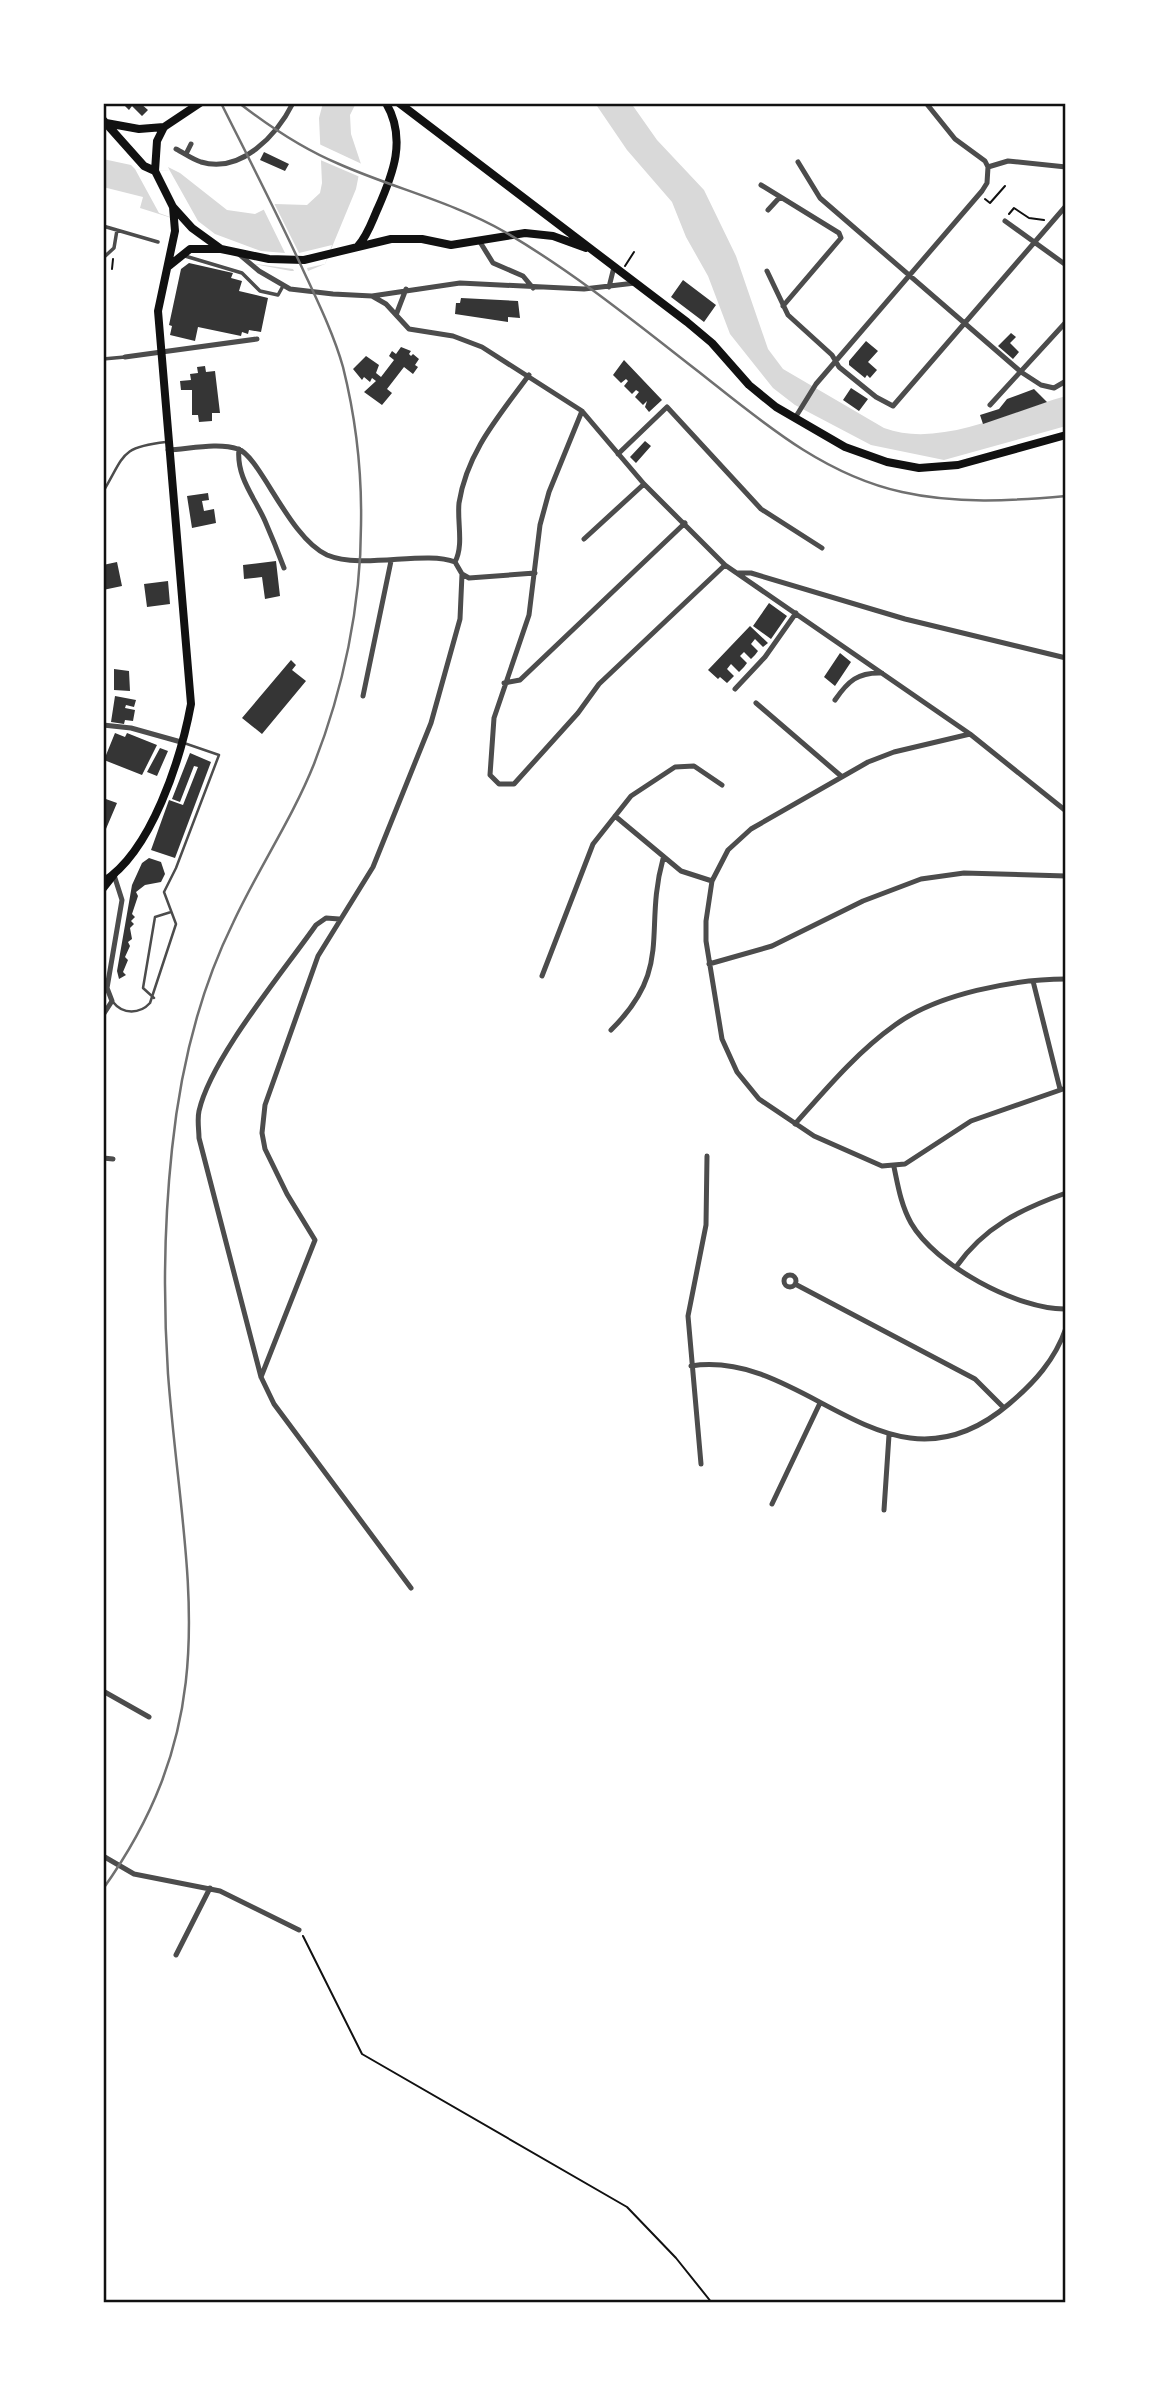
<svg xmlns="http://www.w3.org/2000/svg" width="1169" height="2406" font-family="Mulish,sans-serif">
	<rect width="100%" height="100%" fill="#fff"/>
	<path fill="#d9d9d9" d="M323,103h33l-6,12 1,19 10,30 -5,25 -31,75 -17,7h-17l-43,-8 -45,-21 -25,-22 -38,-12 3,-11 -40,-10v-28l28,6 4,4 35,2 -2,-4 12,6 47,37 28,4 20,-10 32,1 13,-12 2,-10 -3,-65z
		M595,103h36l26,37 47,50 32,66 32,93 15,20 101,59c56,21 126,-17 182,-32v30l-122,34 -73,-15 -76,-40 -22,-17 -43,-54 -22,-58 -22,-39 -14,-35 -45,-52z"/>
	<path fill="#fff" d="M319,144l45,21 -4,12 -42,-18z
		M135,169l35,2 28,50 17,13 46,17 24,2 -23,-47 11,-5 26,52 33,-8 -7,19 -18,4 2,6 -13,1 -3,-6 -45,-6 -37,-14 -33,-29 -19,-7z"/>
	<path fill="#353535" d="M122,103h18l8,7 -6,6 -10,-10 -3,4z
		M264,152l25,12 -4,7 -25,-11z
		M189,263l44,10 -2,5 11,3 -3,10 29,7 -7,34 -12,-2 -1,4 -6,-2 -1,4 -43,-9 -3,14 -25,-6 2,-9 -3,-1 12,-56z
		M683,280l33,25 -12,17 -33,-25z
		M461,298l57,3 2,17 -12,-1v5l-53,-8 1,-11h4z
		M1011,333l5,4 -6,6 9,9 -6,7 -15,-13z
		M866,341l12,10 -10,11 9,8 -7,8 -3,-3 -2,3 -16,-13v-4z
		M401,347l10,4 -2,3 2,2 2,-2 6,5 -4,6 3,2 -5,7 -9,-7 -17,22 5,4 -10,12 -18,-13 12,-11 -4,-3 -2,4 -6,-5 -2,3 -9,-11 13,-13 13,9 -3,8 5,4 13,-17 -5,-4 3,-5 4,3z
		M624,360l38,40 -13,12 -4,-5 2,-6 -4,4 -8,-8 4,-5 -3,-2 -4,4 -8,-8 4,-5 -2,-2 -5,4 -8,-8z
		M205,366l1,6 9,-1 5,42h-8v8l-13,1 -1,-7h-6v-25h-11l-1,-9 11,-1 -1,-6 8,-1 -1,-6z
		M851,388l17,11 -9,12 -16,-11z
		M1034,389l13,13 -64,22 -3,-9 19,-6 8,-10z
		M645,441l6,5 -15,17 -6,-6z
		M208,493l1,7 -7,1 2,10 10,-2 2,14 -24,5 -5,-32z
		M276,561l4,35 -15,3 -3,-22 -18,2 -1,-14z
		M117,562l5,24 -19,4v-25z
		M168,581l2,23 -23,3 -3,-23z
		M769,603l18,13 -16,23 -18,-13z
		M750,626l18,17 -5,4 -8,-8 -4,5 7,7 -3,4 -4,4 -7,-7 -4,4 7,7 -3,4 -5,5 -8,-8 -4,5 7,7 -7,7 -7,-6 -2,2 -10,-9z
		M840,653l11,9 -16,24 -11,-9z
		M291,660l5,5 -4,5 14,11 -44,53 -20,-16z
		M114,669l15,2 1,20 -16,-1z
		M115,696l21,4 -2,7 -8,-2 -1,3 10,2 -2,11 -8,-1 -1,4 -13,-2z
		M115,733l10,4 2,-4 30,12 -15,30 -38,-15z
		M160,748l8,3 -11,25 -10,-4z
		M190,753l21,9 -36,96 -24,-8 18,-50 14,5 15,-38 -4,-1 -14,36 -8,-3z
		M103,798l14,5 -14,33z
		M149,858l12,4 4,12 -4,8 -16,3 -9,7 2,4 -6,18 3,3 -4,4 3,3 -4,4 2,11 -4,3 2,4 -5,11 3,3 -5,12 3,3 -7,4 -2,-8 15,-86 10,-22z"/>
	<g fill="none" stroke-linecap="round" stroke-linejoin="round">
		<path stroke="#111" stroke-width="2" d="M985,199l5,4 15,-17
			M1009,214l5,-6 15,10 15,2
			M625,266l9,-14
			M112,269l1,-10
			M303,1936l59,118 265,153 49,51 36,45"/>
		<path stroke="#4c4c4c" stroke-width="2.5" d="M103,492c22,-37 17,-45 63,-50
			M154,998l-11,-10 12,-71 16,-5
			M113,1002c10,13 27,12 37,1l26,-79 -12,-32 12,-24 43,-113 -35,-12"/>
		<path stroke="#4c4c4c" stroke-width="3.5" d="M103,226l55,16
			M185,256l57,17 18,18 18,4 5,-9
			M103,258l11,-10 3,-18
			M103,359l22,-2
			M103,670v39"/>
		<path stroke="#4c4c4c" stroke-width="5" d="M926,103l29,36 30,22 3,6
			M176,149c8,4 16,10 25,13 40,12 76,-27 92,-59
			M186,154l5,-10
			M798,162l22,36 201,174 20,13 13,3 12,-7
			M988,167l20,-6 58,6
			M761,185l78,48 2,5 -58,68
			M768,210l12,-13
			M1005,221l61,44
			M480,242l13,21 30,13 10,12
			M239,254l20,17 31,18 43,5 39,2 88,-13 124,6 51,-6
			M767,271l21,44 44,40 7,12 37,30 17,9 172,-199
			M609,287l5,-20
			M372,296l14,8 23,25 44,7 29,11 100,64 62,73 81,81 245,169 96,77
			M396,315l10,-26
			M125,357l132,-18
			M990,405l76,-83
			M582,411l-33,81 -9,33 -11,90 -35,103 -4,57 9,9h15l64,-71 21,-29 126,-119
			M795,418l21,-34 166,-193 5,-8 1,-16
			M239,449c-3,28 16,49 26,72 7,16 13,31 19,47
			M168,450c21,-1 50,-8 70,-1 22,7 51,89 89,106 36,15 98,-5 128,7
			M618,454l49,-47 94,102 61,39
			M584,539l60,-55
			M455,562c9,-17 2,-40 4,-59 8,-51 40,-87 70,-128
			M455,562l7,12 7,4 66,-5
			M737,573h14l154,46 161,39
			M504,683l16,-3 165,-157
			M735,689l30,-32 31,-44
			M363,696l28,-135
			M835,700c13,-19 23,-28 47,-27
			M756,703l85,73
			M103,725l28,3 50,14
			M970,734l-76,18 -26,10 -117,67 -23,21 -16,31 -6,40v20l16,98 15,33 22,27 55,37 68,30 23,-2 66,-43 95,-33
			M615,816l66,55 31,10
			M339,919l-13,-1 -10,7c-33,47 -105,133 -117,186 -2,9 0,19 0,27l62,239 13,27 137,184
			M709,964l63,-18 91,-45 58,-22 43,-6 102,3
			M542,976l51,-132 38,-48 44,-29 19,-1 28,19
			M1033,981l27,108
			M103,1015l9,-14 -5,-13 15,-88 -8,-25
			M611,1030c63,-62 32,-99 52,-171
			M795,1124c31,-35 62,-72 100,-99 42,-31 119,-46 171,-46
			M103,1158l10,1
			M894,1167c4,19 7,38 17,56 24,42 107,87 155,86
			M956,1267c28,-40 65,-58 110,-74
			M784 1281a6 6 0 1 1 12 0a6 6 0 1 1-12 0Z
			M795,1284l180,95 29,29
			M691,1366c116,-18 197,141 318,38 25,-21 46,-44 57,-76
			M261,1377l54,-137 -28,-46 -22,-45 -3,-16 3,-28 53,-149 55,-89 58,-144 29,-104 2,-45
			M701,1464l-13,-148 18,-91 1,-69
			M772,1504l48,-101
			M884,1510l5,-75
			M103,1691l46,26
			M103,1856l31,18 86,17 79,39
			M176,1955l34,-67"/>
		<path stroke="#111" stroke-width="7" d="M103,889l11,-14"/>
		<path stroke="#111" stroke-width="8" d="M200,103l-36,24 -7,14 -2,30 18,36 19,21 29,21 48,10 35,1 87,-21h31l29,6 74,-12 28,3 33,12
			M399,103l288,219 25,21 37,42 27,22 69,40 42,15 32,6 39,-3 108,-30
			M103,120l41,46 11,5
			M106,123l33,6 25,-2
			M358,246c10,-11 14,-25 20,-38 15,-34 29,-69 8,-105
			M169,266l21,-17h30
			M103,882c49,-31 78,-124 88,-178l-33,-393 17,-80 -2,-24"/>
		<path stroke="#707070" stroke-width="2.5" d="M239,103c31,24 64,46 100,61 54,24 114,38 166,68 70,41 131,91 194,140 62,49 124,103 203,120 53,12 110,9 164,4
			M103,1889c127,-178 80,-317 65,-515 -5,-76 -4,-150 4,-225 8,-77 27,-157 61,-226 25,-54 59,-104 81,-159 29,-74 47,-158 47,-239 1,-53 -5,-106 -18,-158 -9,-32 -25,-65 -39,-95 -26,-57 -55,-113 -83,-169"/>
	</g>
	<rect width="1169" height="2406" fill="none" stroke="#ffffff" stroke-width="210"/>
	<rect x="105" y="105" width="959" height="2196" fill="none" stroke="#111" stroke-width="2.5"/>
</svg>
